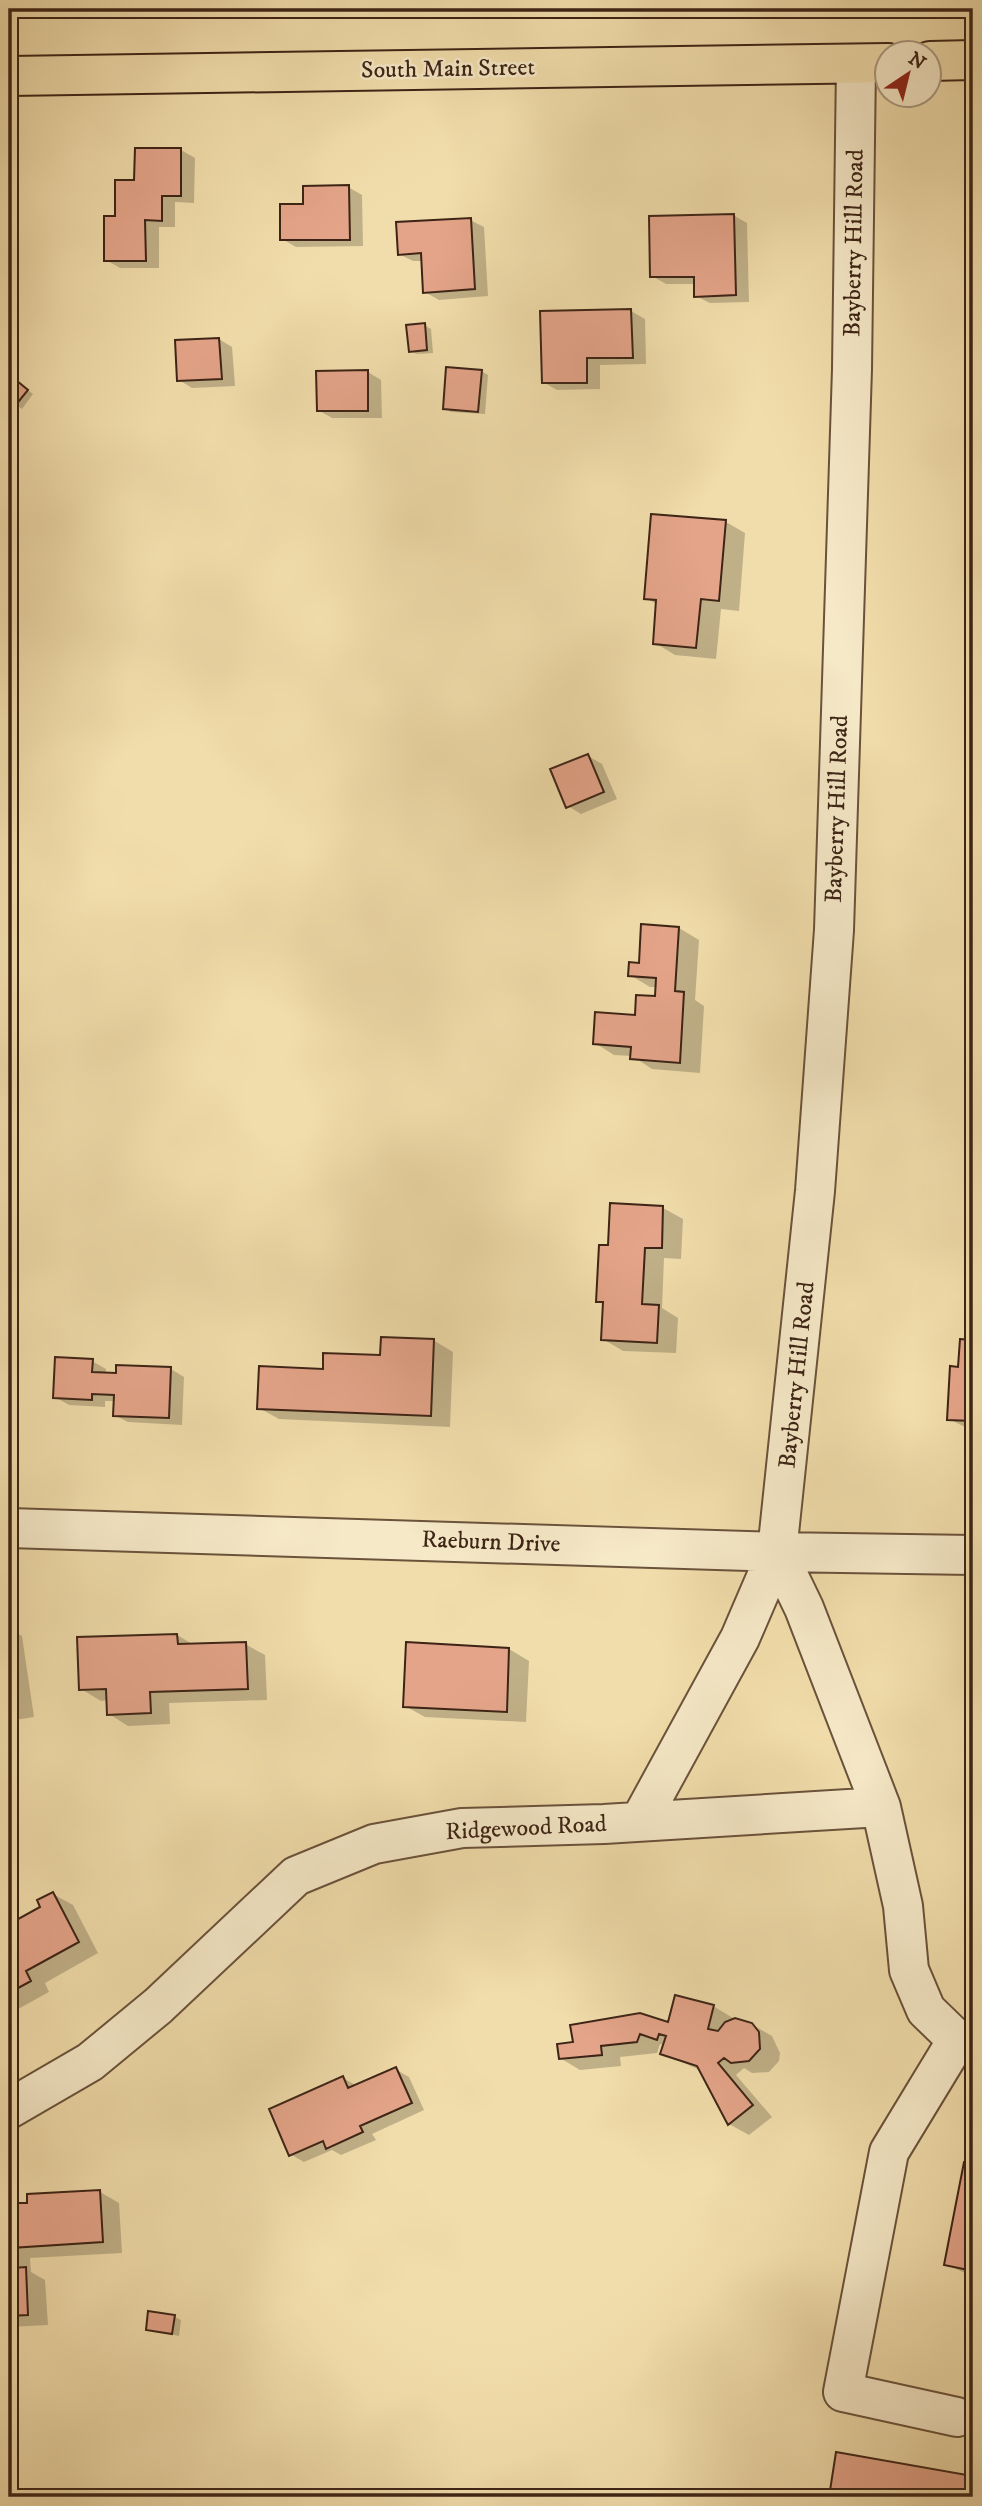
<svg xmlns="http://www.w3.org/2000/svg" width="982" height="2506" font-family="'IM FELL DW Pica',serif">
	<rect width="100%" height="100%" fill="#f1ddab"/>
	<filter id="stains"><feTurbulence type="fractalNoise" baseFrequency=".00286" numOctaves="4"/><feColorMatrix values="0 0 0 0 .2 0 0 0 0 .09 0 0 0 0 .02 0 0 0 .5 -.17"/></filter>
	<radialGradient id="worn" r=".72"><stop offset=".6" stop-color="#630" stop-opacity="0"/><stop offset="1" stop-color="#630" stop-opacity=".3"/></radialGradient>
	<path fill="#0003" d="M181,150l14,8 -1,45 -19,-1v25h-16v41h-39l-14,-8 11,-42 19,-36z
		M348,187l14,8 1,51 -67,1 -14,-8z
		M733,215l14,8 2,79 -39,1 -14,-7v-12h-30l-14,-8z
		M470,220l14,7 4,69 -49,4 -14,-8 -2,-31h-10l-14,-7z
		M631,311l14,8 1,45 -46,1v24l-43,1 -14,-8z
		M424,325l7,4 2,24 -16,1 -7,-3z
		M219,339l13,8 3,39 -43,2 -13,-8z
		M481,371l7,4 -3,39 -34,-2 -6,-4z
		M368,372l13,8 1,38h-50l-14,-8z
		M11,378l22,16 -11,15 -13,-10z
		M726,522l19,11 -6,78 -18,-2 -5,50 -41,-4 -20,-12 3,-38 -12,-7z
		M588,756l14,8 15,35 -36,15 -13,-8z
		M679,928l20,12 -4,60 9,6 -4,67 -48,-4 -20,-13 -18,-1 -19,-12 42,-26 19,-19 1,-11h-7l-20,-12z
		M663,1208l20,11 -2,40 -17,-1 -2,50 16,10 -2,35 -53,-2 -20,-12 2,-34 -7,-4 11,-54z
		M433,1340l20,12 -3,75 -171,-8 -20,-11 65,-37 58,-14z
		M962,1341h11v90l-24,-12z
		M92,1361l14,8v6l65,-6 13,8 -2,48 -54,-3 -14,-7 1,-14h-10v6l-36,-2 -14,-8z
		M9,1628l13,8 12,81 -25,4z
		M177,1635l17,10 51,-1 20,11 2,45 -98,3 1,21 -42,2 -19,-12 -1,-14 -7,1 -20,-12z
		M509,1649l20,12 -3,61 -101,-5 -20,-11z
		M53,1894l20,11 25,48 -53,30 4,9 -40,22v-88l34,-19z
		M713,2006l20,12 -1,3 19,3 21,12 8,17 -1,8 -10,11 -17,1 -8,-5 -8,7 36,42 -23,18 -20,-11 -27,-53 -40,-18 2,-8 -4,-1 -3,9 -37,4 1,9 -41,4 -20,-12z
		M395,2069l14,8 15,33 -52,24 4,6 -35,15 -9,-5 -28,12 -14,-8 53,-76 14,8z
		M966,2164l7,1v112l-27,-13z
		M100,2192l19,11 3,50 -92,5 1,14 14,8 3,45 -39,2v-122z
		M175,2317l6,3 -2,16 -32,-7z
		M838,2454l129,22 6,4v17h-142z"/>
	<path fill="#e4a489" stroke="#3d2416" stroke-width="2" d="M135,148h46v48h-19v25l-17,-1 1,41h-42v-45h11v-36h19z
		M349,185l1,55h-70v-36h23v-18z
		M734,214l2,81 -42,2v-20h-44l-1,-61z
		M471,218l4,71 -52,4 -2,-40 -23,2 -2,-33z
		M631,309l2,49h-46v25h-45l-2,-72z
		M425,323l2,27 -18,2 -3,-27z
		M219,338l3,41 -45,2 -2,-41z
		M446,367l36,3 -4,42 -35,-3z
		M368,370v41h-51l-1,-40z
		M11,376l17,14 -13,16 -6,-5z
		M651,514l75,6 -7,81 -18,-2 -5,49 -43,-4 3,-44 -12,-1z
		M588,754l16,38 -38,16 -16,-39z
		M641,924l38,3 -4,64 9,1 -4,71 -50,-4 1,-12 -38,-3 2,-32 40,3 1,-20 19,1 1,-18 -28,-2 1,-14 10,1z
		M610,1203l53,3 -1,42h-17l-3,56 17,1 -2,38 -56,-3 2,-38h-7l3,-57h9z
		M381,1337l53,2 -3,77 -174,-7 2,-43 64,3v-16l57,2z
		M960,1339l13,1v81l-26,-1 3,-54 8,1z
		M55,1357l38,2 -1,13 24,1v-8l55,2 -2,51 -56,-2 1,-21 -22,-1v6l-39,-2z
		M177,1634l1,10 68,-2 2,47 -98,3 1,21 -44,2 -1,-26 -27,1 -2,-53z
		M406,1642l103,6 -2,64 -104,-5z
		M9,1664l6,42 -6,1z
		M53,1892l26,50 -53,29 5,10 -22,12v-69l31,-17 -3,-7z
		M675,1995l39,10 -6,24 10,2 7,-9 10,-4 17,5 7,9 1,17 -11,12 -18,2 -7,-5 -6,5 35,42 -25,20 -31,-59 -37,-12 6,-18 -7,-2 -2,6 -17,-6 -3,8 -36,4 1,9 -43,4 -2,-15 16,-2 -3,-17 70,-12 28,9z
		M396,2067l16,36 -52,23 3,6 -37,17 -3,-8 -34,15 -20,-47 74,-33 5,12z
		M964,2162l9,1v108l-29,-6z
		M100,2190l3,52 -92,6 1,20 14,-1 2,48 -19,1v-113h18v-9z
		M148,2311l27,4 -3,19 -26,-4z
		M836,2452l131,23 -3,22h-135z"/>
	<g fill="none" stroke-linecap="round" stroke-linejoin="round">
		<g stroke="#6a523b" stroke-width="42">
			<path id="minor" d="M856,64l-4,305 -18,561 -19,261 -38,361 27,56 77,199 22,99 6,64 17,40 31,30 16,7
				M9,1528l768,24 196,3
				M640,1821l100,-183 37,-86
				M957,2040l-68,112 -46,240 114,25
				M9,2109l81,-47 68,-56 138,-130 78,-32 88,-16 142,-4 277,-17"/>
		</g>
		<g stroke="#3d2416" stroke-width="42">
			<path id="major" d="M930,61l43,-1
				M9,76l879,-13"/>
		</g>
		<use href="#minor" stroke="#f6e9c8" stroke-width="38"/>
		<use href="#major" stroke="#f1ddab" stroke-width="38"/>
	</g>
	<g text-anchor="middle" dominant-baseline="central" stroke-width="5" stroke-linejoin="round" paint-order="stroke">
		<g font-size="24" fill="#3d2416" stroke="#f6e9c8">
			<text transform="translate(448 69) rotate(-1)">South Main Street</text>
			<text transform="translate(854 243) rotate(-89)">Bayberry Hill Road</text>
			<text transform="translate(837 809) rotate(-88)">Bayberry Hill Road</text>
			<text transform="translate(797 1375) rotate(-84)">Bayberry Hill Road</text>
			<text transform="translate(491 1542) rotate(2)">Raeburn Drive</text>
			<text transform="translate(526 1828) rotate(-3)">Ridgewood Road</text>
		</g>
	</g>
	<rect width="982" height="2506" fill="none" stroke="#f1ddab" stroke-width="35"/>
	<rect x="10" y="10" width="961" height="2485" fill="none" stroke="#3d2416" stroke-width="3.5"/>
	<rect x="18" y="18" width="947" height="2471" fill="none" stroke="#3d2416" stroke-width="2"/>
	<g transform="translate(908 74) rotate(35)"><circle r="33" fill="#f6e9c8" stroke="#ac9a81" stroke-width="2"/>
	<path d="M0-5L12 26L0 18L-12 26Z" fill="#8f2418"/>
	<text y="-10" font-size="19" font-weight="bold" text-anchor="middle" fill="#3d2416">N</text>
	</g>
	<rect width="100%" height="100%" filter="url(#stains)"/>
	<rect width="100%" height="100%" fill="url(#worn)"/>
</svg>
